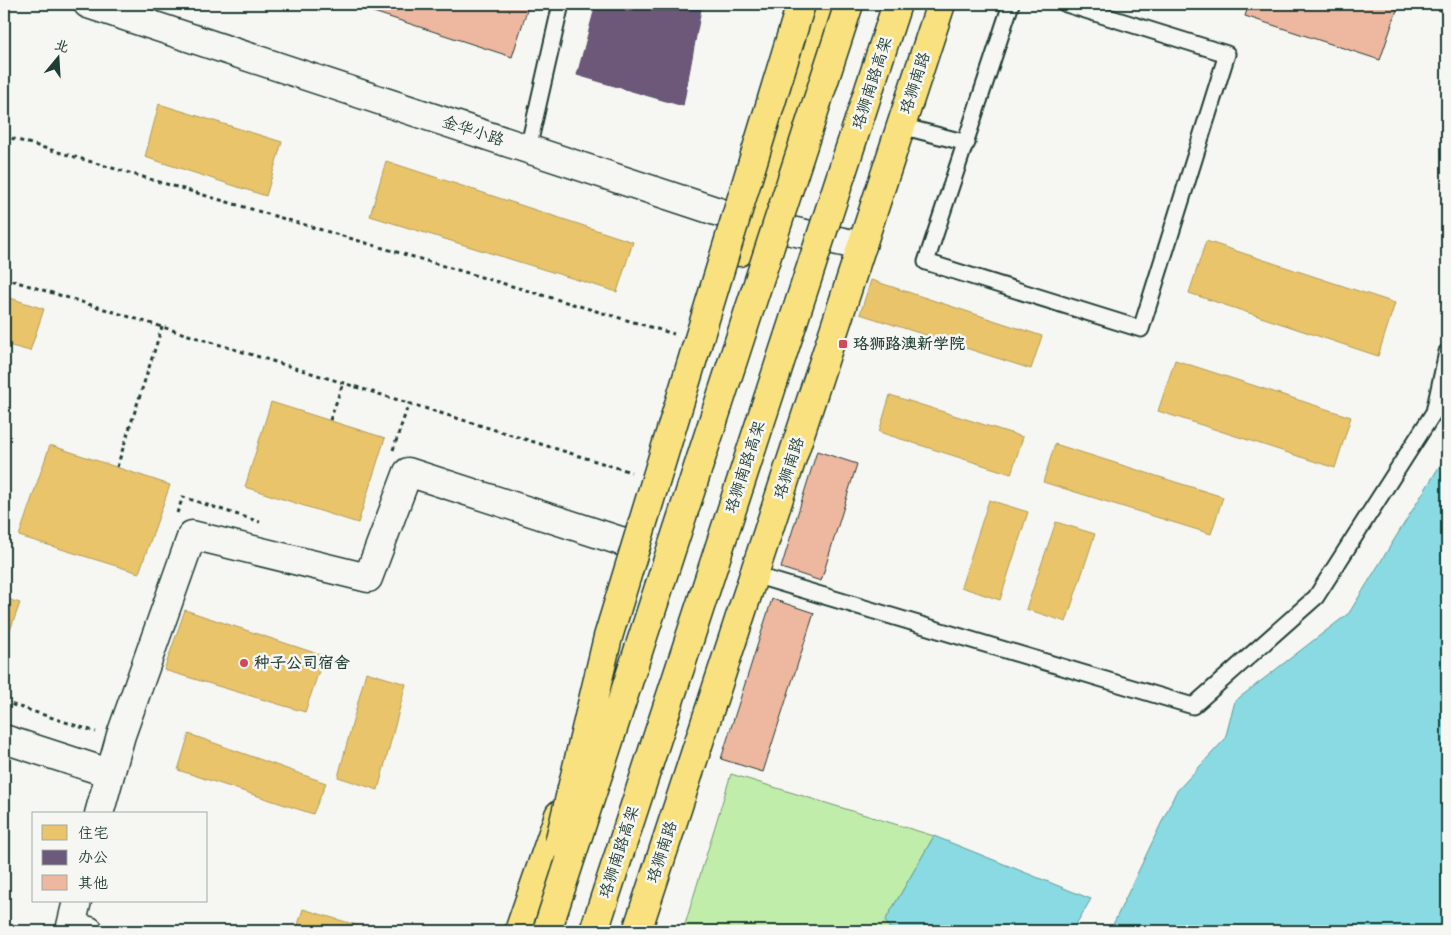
<svg xmlns="http://www.w3.org/2000/svg" width="1451" height="935" font-family="'Comic Neue','LXGW WenKai TC',sans-serif">
	<rect width="100%" height="100%" fill="#f6f6f2"/>
	<filter id="ink" filterUnits="userSpaceOnUse"><feTurbulence type="fractalNoise" baseFrequency=".02" numOctaves="2"/><feDisplacementMap in="SourceGraphic" scale="10" xChannelSelector="R" yChannelSelector="G"/><feConvolveMatrix kernelMatrix="1 2 1 2 8 2 1 2 1" color-interpolation-filters="sRGB"/></filter>
	<g filter="url(#ink)">
		<path fill="#c1edaa" stroke="#70956f" d="M731,774l203,62 -49,85 7,10h-209z"/>
		<path fill="#89dae2" stroke="#5f9b9c" d="M1447,454v477h-337l66,-139 49,-53 10,-38 114,-88z
			M934,836l157,63 -19,32h-180l-7,-10z"/>
		<path fill="#e9c46a" stroke="#ac9c5a" d="M159,104l123,38 -16,54 -121,-39z
			M386,161l247,81 -16,50 -247,-76z
			M1206,241l189,62 -17,53 -189,-63z
			M871,280l171,56 -11,33 -171,-55z
			M4,296l40,13 -14,42 -26,-7z
			M1175,360l176,57 -16,51 -177,-57z
			M890,395l133,42 -12,37 -132,-42z
			M271,402l114,36 -27,85 -113,-36z
			M1055,444l168,53 -12,37 -168,-52z
			M50,445l120,40 -31,88 -120,-37z
			M989,500l39,12 -28,88 -39,-13z
			M1056,522l39,12 -29,88 -40,-13z
			M4,598l16,5 -16,44z
			M185,610l139,46 -19,56 -141,-42z
			M366,672l40,12 -28,106 -40,-13z
			M189,734l137,49 -13,31 -135,-44z
			M303,909l73,22h-80z"/>
		<path fill="#6d597a" stroke="#565165" d="M596,4h106l-19,102 -106,-31z"/>
		<path fill="#edb7a0" stroke="#1f3d34" d="M349,4h180l-17,53z
			M1212,4h13l-1,4z
			M1249,4h150l-19,56 -135,-44z
			M817,451l40,13 -36,117 -40,-13z
			M772,599l42,14 -51,159 -42,-13z"/>
		<g fill="none" stroke-linecap="round" stroke-linejoin="round">
			<g stroke="#1f3d34" stroke-width="19">
				<path id="lane" d="M1011,4l-85,258 215,67 86,-275 -161,-50
					M901,126l66,17
					M528,149l33,-145
					M754,575l439,131 123,-109 118,-185 13,-60"/>
			</g>
			<g stroke="#1f3d34" stroke-width="31">
				<path id="street" d="M88,4l661,218 113,24
					M4,739l105,34
					M99,814l22,-79 71,-200 176,43 40,-106 228,74
					M77,901l-6,25 18,5"/>
			</g>
			<g stroke="#1f3d34" stroke-width="31">
				<path id="primary" d="M739,252l80,-248
					M519,931l40,-116
					M637,931l304,-927"/>
			</g>
			<path stroke="#1f3d34" stroke-width="3" stroke-dasharray="4 4" stroke-linecap="butt" d="M4,136l670,198
				M4,278l627,194
				M330,420l13,-37
				M393,450l16,-47
				M117,467l45,-140
				M177,513l6,-16 77,25
				M4,702l92,30
				M4,924l18,7"/>
			<use href="#lane" stroke="#f6f6f2" stroke-width="15"/>
			<use href="#street" stroke="#f6f6f2" stroke-width="28"/>
			<use href="#primary" stroke="#fae180" stroke-width="28"/>
			<g stroke="#1f3d34" stroke-width="31" stroke-linecap="butt">
				<path id="highway-bridge" d="M559,843l49,-206 193,-633
					M547,931l302,-927
					M594,931l303,-927"/>
			</g>
			<use href="#highway-bridge" stroke="#fae180" stroke-width="28"/>
		</g>
	</g>
	<g fill="#d1495b" stroke="#f6f6f2" stroke-width="2">
		<rect x="838" y="339" width="10" height="10" rx="2.5"/>
		<circle cx="244" cy="663" r="5"/>
	</g>
	<g text-anchor="middle" dominant-baseline="central" stroke-width="5" stroke-linejoin="round" paint-order="stroke">
		<g font-size="16" fill="#1f3d34" stroke="#f6f6f2">
			<text transform="translate(872 83) rotate(-72)">珞狮南路高架</text>
			<text transform="translate(915 83) rotate(-72)">珞狮南路</text>
			<text transform="translate(473 131) rotate(18)">金华小路</text>
			<text transform="translate(745 467) rotate(-72)">珞狮南路高架</text>
			<text transform="translate(789 468) rotate(-72)">珞狮南路</text>
			<text transform="translate(619 852) rotate(-72)">珞狮南路高架</text>
			<text transform="translate(662 852) rotate(-72)">珞狮南路</text>
		</g>
		<g font-size="16" font-weight="bold" fill="#1f3d34" stroke="#f6f6f2" text-anchor="start">
			<text x="853" y="344">珞狮路澳新学院</text>
			<text x="254" y="663">种子公司宿舍</text>
		</g>
	</g>
	<rect width="1451" height="935" fill="none" stroke="#f6f6f2" stroke-width="20"/>
	<rect x="10" y="10" width="1431" height="915" fill="none" stroke="#1f3d34" stroke-width="2" filter="url(#ink)"/>
	<rect x="32" y="812" width="175" height="90" fill="#f6f6f2" stroke="#a0aca6"/>
	<rect x="42" y="825" width="25" height="15" fill="#e9c46a" stroke="#a0aca6"/>
	<text x="78" y="838" font-size="15" fill="#1f3d34">住宅</text>
	<rect x="42" y="850" width="25" height="15" fill="#6d597a" stroke="#a0aca6"/>
	<text x="78" y="862" font-size="15" fill="#1f3d34">办公</text>
	<rect x="42" y="875" width="25" height="15" fill="#edb7a0" stroke="#a0aca6"/>
	<text x="78" y="888" font-size="15" fill="#1f3d34">其他</text>
	<g transform="translate(58 58) rotate(18)" stroke="#f6f6f2" stroke-width="4" paint-order="stroke">
	<path d="M0-4L9 19L0 12L-9 19Z" fill="#1f3d34"/>
	<text y="-8" font-size="14" font-weight="bold" text-anchor="middle" fill="#1f3d34">北</text>
	</g>
</svg>
